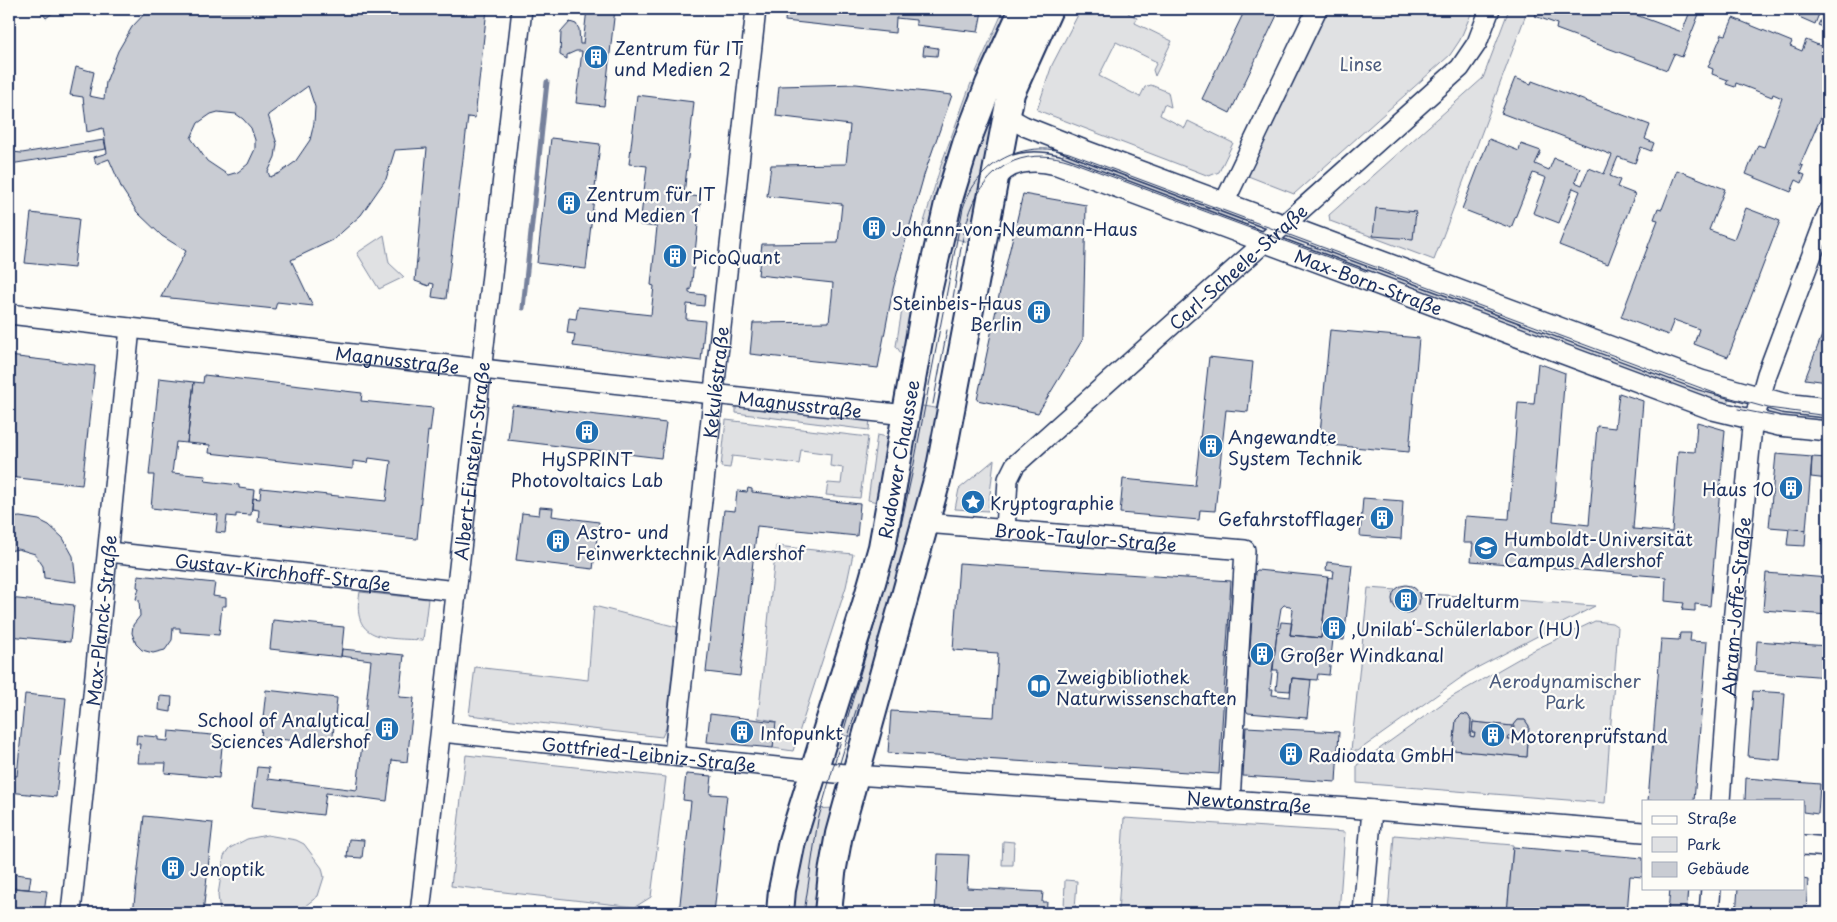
<svg xmlns="http://www.w3.org/2000/svg" width="1837" height="922" font-family="'Playpen Sans',sans-serif">
	<rect width="100%" height="100%" fill="#fdfcf7"/>
	<filter id="ink" filterUnits="userSpaceOnUse"><feTurbulence type="fractalNoise" baseFrequency=".02" numOctaves="2"/><feDisplacementMap in="SourceGraphic" scale="10" xChannelSelector="R" yChannelSelector="G"/><feConvolveMatrix kernelMatrix="1 2 1 2 8 2 1 2 1" color-interpolation-filters="sRGB"/></filter>
	<g filter="url(#ink)">
		<path fill="#e0e1e3" stroke="#7e88a0" fill-rule="evenodd" d="M1004,9h5l-27,59 2,8 -8,-4z
			M1081,9h49l-2,4 9,5 -2,5 37,18 -17,35 -2,-6 4,-8 -41,-20 -17,34 41,21 5,-10 6,-2 17,7 3,15 -7,-3 -4,11 25,13 3,-7 45,22 -14,29 -10,4 -172,-66 15,-45z
			M1327,9h146l-13,31 -10,15 -156,139 -46,-18z
			M1509,9h19l-94,251 -104,-39 -1,-6 154,-137z
			M971,83l9,4 -49,147 -10,-2 21,-70z
			M993,93l10,4 -27,134h-5l-2,11 -22,-5z
			M1066,149l180,68 -9,9 -175,-69z
			M384,235l5,28 15,14 -25,12 -22,-36z
			M1315,240l415,156 -2,9 -420,-152z
			M903,304l13,3 -9,55 -11,-16z
			M736,402l134,15 -1,13 -133,-17z
			M916,405l26,4 -84,330 -25,-7z
			M726,420l142,17 -8,61 -34,-3 2,-12 13,1 2,-16 -13,-2 1,-12 -30,-4 -2,14 -67,-8 -2,12 -9,-1z
			M877,435l11,2 -10,65 -10,-2z
			M994,460l-6,51 -33,-2 4,-20z
			M776,546l77,8 -7,33 -53,164 -20,-3 2,-27 -17,-3z
			M1368,588l29,2c-11,16 9,31 21,16v-13l177,13 -126,66 -111,79h-7z
			M360,592l68,7 -5,41c-37,-2 -73,2 -63,-48z
			M594,606l83,21 -11,101 -4,9 -193,-22 6,-48 113,13z
			M1595,621l17,2 6,4 -13,176 -248,-20v-18l93,-67 84,-48zM1462,714l6,1 3,5 -1,16 4,1 1,-4h-3l1,-11 39,4 -1,11 -2,-1 -1,4h5l1,-15 4,-5h7l4,6 -2,31 -74,-7 3,-30z
			M466,755l200,22 -15,120 -16,10 -184,-21z
			M838,808l-16,105h-34l20,-104z
			M1124,818l221,14 -6,81h-221z
			M267,835l29,5 8,4 18,24 2,9 -6,19 -22,17h-76l-2,-18 6,-39 6,-8 17,-9z
			M1394,835l119,10 -6,68h-119z
			M1003,841l11,1 -1,23h-11z
			M1065,880l12,1 -2,29 -11,-1z"/>
		<g fill="none" stroke-linecap="round" stroke-linejoin="round">
			<path stroke="#76819c" stroke-width="5" d="M523,308l24,-226"/>
		</g>
		<path fill="#c9ccd3" stroke="#1b2f5e" fill-rule="evenodd" d="M39,9h19l-12,9z
			M149,9h204l6,5 23,-5h105l-12,109 -7,-1 -22,182 -14,-2 2,-13 -4,-1 -1,3 -14,-5 12,-133 -32,2 -9,29 -25,36 -28,25 -42,20 22,46 -36,-4 -2,7 -114,-12 25,-46 -24,-15 -25,-24 -15,-23 -13,-30 -13,5 -2,-7 13,-4 -4,-25 -16,4 -4,-35 -13,-2 6,-28 18,5 -5,24 15,3 2,-17 12,-31 14,-24zM308,86l7,21 -1,16 -4,17 -15,22 -15,11 -10,4 -2,-5 7,-15 2,-13 -9,-29zM218,112l18,2 7,5 8,9 4,12v9l-7,15 -10,8 -10,3 -21,-14 -16,-23 7,-15 13,-9z
			M587,9h28l-11,97 -28,-3 6,-52h-6l-9,4v4l-7,-4 1,-23 9,-10 6,2 3,5 1,15h3z
			M786,9h196v2l-4,21 -62,-7v-5l-20,-2 -1,15 -110,-12z
			M1231,9h49l-50,104 -28,-14 41,-85z
			M1538,9h82l62,23 9,-23h10l-19,48 -8,-3 -7,16 -111,-41 1,-5 -22,-8z
			M1790,9h31l-6,15 -16,-7 2,-4z
			M1828,16v13l-10,-4 3,-6 5,2z
			M1733,18l59,24 -2,4 12,5 4,-11 22,9v52l-28,64 3,1 -3,7 5,2 -3,8 -6,-3 -5,12 -45,-18 12,-29 6,2 18,-49 -9,-4 -1,3 -36,-14 -1,4 -9,-3 2,-4 -16,-6 1,-5 -5,-2 14,-33 4,1z
			M924,46l14,2 -1,8 -14,-1z
			M1515,78l16,6 1,-3 118,44 -5,14 9,4 -3,8 -10,-4 -6,16 -17,-6 -8,19 10,4 -3,7 18,7 -27,70 -49,-19 21,-54 -7,-3 -14,35 -26,-10 13,-35 -13,-5 -22,55 -49,-19 27,-70 30,12 2,-7 20,7 -6,13 14,6 5,-12 26,10 -5,14 7,3 7,-17 15,6 8,-19 -111,-42z
			M856,84l96,11 -27,77 -19,67 -13,50 -15,79 -128,-14 3,-31 76,-1 3,-26 1,-13 -75,-8 4,-31 76,-1 4,-39 -75,-8 4,-31 75,-1 3,-27 1,-12 -74,-9 3,-30z
			M637,95l57,7 -10,93 17,2 -10,93 -2,-1v4l16,2 -1,11 -17,-2 -1,15 19,2 -4,40 -128,-15 2,-12 -8,-1 2,-15 7,1 2,-12 73,8 3,-29 -3,-1 6,-58 -17,-2 7,-59 -18,-2z
			M551,138l49,6 -14,125 -49,-6z
			M104,140l2,9 -96,15 -1,6v-22h3v4l10,1z
			M1677,170l48,19 -16,41 25,9 12,-31 34,13 -52,136 -34,-13 5,-15 -25,-9 -6,15 -47,-18 37,-97 -4,-1 4,-11 4,1z
			M1023,194l63,11 -3,134 -45,74 -61,-13 23,-109z
			M1376,208l40,4 -3,27 -40,-3z
			M31,213l48,6 -5,49 -49,-5z
			M1826,325l2,1v56l-23,-3z
			M1330,330l89,8 -10,114 -90,-8z
			M9,356l86,10 -13,119 -73,-8z
			M1209,357l44,5 -5,50 -22,-2 -11,101 -15,-1 -1,10 -79,-7 3,-34 72,7z
			M1538,363l27,10 -12,148 36,4 8,-99 18,2 4,-35 24,8 -10,128 39,3 6,-81 17,1 2,-30 28,8 -15,176 -15,-2v7l-13,-1 2,-7 -19,-2 1,-24 -195,-16 2,-18h-10l2,-27 44,3 9,-116 16,1z
			M204,375l158,18 -1,8 72,7 -3,24 -2,-1 -11,108 -159,-17 1,-12 -7,-1 1,-11 7,1 1,-11 125,13 5,-40 -22,-3 -1,5 -15,-2v8l-144,-16 1,-8 -23,-2 7,-61 9,1z
			M159,378l35,4 -7,61 -11,-1 -4,31 34,3 -1,5 34,4v3l15,2 -3,25 -15,-1v3l-9,-1 -2,17 -9,-1 2,-17 -67,-7 3,-33h-5z
			M512,405l154,18 -5,35 -153,-18z
			M1776,454l36,3 -6,73 -37,-3z
			M1812,457l16,1v21l-17,-2z
			M748,488l4,1v3l108,12 -3,32 -100,-10 -17,150 -34,-4 18,-162 11,1 2,-20 10,1z
			M1363,498l40,3 -2,38 -41,-3z
			M540,507l13,1 -1,8 47,6 -6,47 -77,-9 6,-47 17,2z
			M20,517l19,3 10,5 14,13 10,18 3,26 -32,-4 -1,-12 -8,-12 -17,-5 -9,2v-33z
			M1789,528l17,2 -1,16 -18,-1z
			M1327,562l25,3 -8,75 -11,-1 -4,36 -11,-1 -1,6 -25,-2 -2,13 -14,-1 2,-20h-5l4,-38 2,1 2,-11 11,1 -2,12 31,3 7,-61 5,1 1,-7 -8,-1z
			M959,563l272,18 -12,193 -331,-21 3,-42 103,6 4,-64 -45,-3z
			M1257,570l71,7 -7,61 -31,-3 3,-26 -3,-3 -6,-1 -3,3 -4,24 -7,57h3l-1,6 18,2 2,-19 19,2 -4,38 -59,-5 -2,-3 9,-138z
			M1766,573l62,5v37l-65,-5z
			M138,575l77,8 -2,13 13,2v8h-4l-3,29 -39,-3v-4h-7l-1,12 -7,10 -12,3 -11,-3 -6,-6 -4,-11 1,-8 7,-9 -1,-16 -3,-1 3,-11 -2,-1z
			M1392 599a14 14 0 1 1 28 0a14 14 0 1 1-28 0Z
			M9,598l65,7 -4,37 -61,-6z
			M273,620l71,7 -3,30 -71,-8z
			M1680,633h11l-1,8 17,1 -13,159h-46l13,-162 18,1z
			M1757,641l71,5v31l-73,-6z
			M342,649l62,6 -5,42 15,1 -7,64 -15,-2 -5,41 -61,-8 -3,22 -71,-8 5,-40 12,1 -1,11 89,11 14,-130 -30,-4z
			M266,690l71,8 -5,47 -71,-8z
			M1753,691l32,2 -5,67 -32,-3z
			M25,694l41,4 -10,99 -47,-5v-17l8,1z
			M160,696l12,1 -1,15 -12,-2z
			M710,714l66,8 -3,26 -66,-6z
			M1462,714l6,1 3,5 -1,16 4,1 1,-4h-3l1,-11 39,4 -1,11 -2,-1 -1,4h5l1,-15 4,-5h7l4,6 -2,31 -74,-7 3,-30z
			M1246,727l93,5 -3,50 -93,-6z
			M169,731l54,5 -4,42 -54,-5 1,-10h-28l2,-19h-4l1,-9 21,2v3l10,1z
			M686,774l26,2 -2,18 17,1 -13,118h-35l12,-112 -8,-1z
			M1746,778l74,6 -2,30 -15,-2v-11h-58z
			M144,816l69,7 -10,90h-70z
			M349,839l15,1 -2,18 -15,-1z
			M1513,847l130,11v19l-13,-1 -3,37h-120z
			M938,854l31,1 -2,33 76,4 -1,10h5l-1,11h-111z
			M15,874l16,2 -2,13 -14,-1z
			M1803,879l5,1 -2,33h-70l2,-25h65z
			M14,888l33,3 -3,22h-33z
			M1670,888h18l-2,25h-18z"/>
		<g fill="none" stroke-linecap="round" stroke-linejoin="round">
			<g stroke="#1b2f5e" stroke-width="22">
				<g id="street">
					<path d="M1006,116l18,10 63,25 614,229 82,23 45,5"/>
					<path id="s1" d="M993,184c13,-24 41,-25 64,-19l656,245 66,16 49,5"/>
					<path d="M1225,201l92,-192"/>
					<path id="s2" d="M9,314l473,55 424,46"/>
					<path id="s3" d="M926,523l319,27 -15,251"/>
					<path id="s4" d="M1005,530l3,-51 7,-14 445,-397 17,-25 13,-34"/>
					<path id="s5" d="M109,552l347,39"/>
					<path id="s6" d="M441,732l414,43 495,33 293,24"/>
					<path id="s7" d="M674,755l82,-746"/>
					<path id="s8" d="M1720,801l13,-179 19,-195 15,-53 61,-162"/>
					<path d="M1803,845l25,2"/>
					<path id="s9" d="M71,913l59,-585"/>
					<path id="s10" d="M420,913l102,-904"/>
					<path d="M1363,913l9,-103"/>
					<path d="M1709,913l2,-25"/>
				</g>
			</g>
			<g stroke="#1b2f5e" stroke-width="30">
				<g id="secondary">
					<path id="s11" d="M780,913l2,-23 10,-49 73,-234 17,-60 45,-251 22,-97 17,-55 23,-60 34,-75"/>
					<path d="M828,913l4,-40 7,-39 100,-361 72,-380 38,-84"/>
				</g>
			</g>
			<use href="#street" stroke="#fdfcf7" stroke-width="19"/>
			<use href="#secondary" stroke="#fdfcf7" stroke-width="26"/>
			<path stroke="#1b2f5e" stroke-width="1" d="M953,298c9,-47 9,-115 61,-137 18,-7 38,-6 56,0l298,111
				M933,404l14,-74
				M1738,409l35,7
				M839,766l19,-62
				M804,913l14,-93 77,-267 17,-79 51,-266c15,-46 60,-69 106,-55l648,241 51,14 60,8"/>
		</g>
	</g>
	<defs>
		<g id="building-disc" transform="scale(1.25)"><circle r="9.5" fill="#1f6fb2" stroke="#fdfcf7"/><path d="M-4-6H4V6H1V3H-1V6H-4ZM-2.5-4.3h1.7v1.8h-1.7ZM.8-4.3h1.7v1.8H.8ZM-2.5-1h1.7V.8h-1.7ZM.8-1h1.7V.8H.8Z" fill="#fff"/></g>
		<g id="sight-disc" transform="scale(1.25)"><circle r="9.5" fill="#1f6fb2" stroke="#fdfcf7"/><path d="M0-6L1.8-2.2L6-1.7L2.9 1.2L3.7 5.4L0 3.3L-3.7 5.4L-2.9 1.2L-6-1.7L-1.8-2.2Z" fill="#fff"/></g>
		<g id="university-disc" transform="scale(1.25)"><circle r="9.5" fill="#1f6fb2" stroke="#fdfcf7"/><path d="M0-5L7-2L0 1L-7-2ZM-4 1L0 2.5L4 1V4Q0 6-4 4Z" fill="#fff"/></g>
		<g id="library-disc" transform="scale(1.25)"><circle r="9.5" fill="#1f6fb2" stroke="#fdfcf7"/><path d="M-6-4Q-3-5.5-.7-3.5V5Q-3 3-6 4ZM6-4Q3-5.5 .7-3.5V5Q3 3 6 4Z" fill="#fff"/></g>
	</defs>
	<g fill-rule="evenodd">
		<use href="#building-disc" x="596" y="57"/>
		<use href="#building-disc" x="569" y="203"/>
		<use href="#building-disc" x="874" y="228"/>
		<use href="#building-disc" x="675" y="256"/>
		<use href="#building-disc" x="1039" y="312"/>
		<use href="#building-disc" x="587" y="432"/>
		<use href="#building-disc" x="1211" y="446"/>
		<use href="#building-disc" x="1791" y="488"/>
		<use href="#sight-disc" x="973" y="502"/>
		<use href="#building-disc" x="1382" y="518"/>
		<use href="#building-disc" x="558" y="541"/>
		<use href="#university-disc" x="1486" y="548"/>
		<use href="#building-disc" x="1406" y="600"/>
		<use href="#building-disc" x="1334" y="628"/>
		<use href="#building-disc" x="1262" y="654"/>
		<use href="#library-disc" x="1039" y="686"/>
		<use href="#building-disc" x="387" y="729"/>
		<use href="#building-disc" x="742" y="732"/>
		<use href="#building-disc" x="1493" y="735"/>
		<use href="#building-disc" x="1291" y="754"/>
		<use href="#building-disc" x="173" y="868"/>
	</g>
	<g text-anchor="middle" dominant-baseline="central" stroke-width="4.5" stroke-linejoin="round" paint-order="stroke">
		<g font-size="18" fill="#1b2f5e" stroke="#fdfcf7" text-anchor="start">
			<text x="614" y="47">Zentrum für IT<tspan x="614" dy="21">und Medien 2</tspan></text>
			<text x="586" y="193">Zentrum für IT<tspan x="586" dy="21">und Medien 1</tspan></text>
			<text x="892" y="228">Johann-von-Neumann-Haus</text>
			<text x="692" y="256">PicoQuant</text>
			<text x="1022" y="302" text-anchor="end">Steinbeis-Haus<tspan x="1022" dy="21">Berlin</tspan></text>
			<text x="1228" y="436">Angewandte<tspan x="1228" dy="21">System Technik</tspan></text>
			<text x="587" y="458" text-anchor="middle">HySPRINT<tspan x="587" dy="21">Photovoltaics Lab</tspan></text>
			<text x="1774" y="488" text-anchor="end">Haus 10</text>
			<text x="990" y="502">Kryptographie</text>
			<text x="1364" y="518" text-anchor="end">Gefahrstofflager</text>
			<text x="576" y="531">Astro- und<tspan x="576" dy="21">Feinwerktechnik Adlershof</tspan></text>
			<text x="1504" y="538">Humboldt-Universität<tspan x="1504" dy="21">Campus Adlershof</tspan></text>
			<text x="1424" y="600">Trudelturm</text>
			<text x="1352" y="628">‚Unilab‘-Schülerlabor (HU)</text>
			<text x="1280" y="654">Großer Windkanal</text>
			<text x="1056" y="676">Zweigbibliothek<tspan x="1056" dy="21">Naturwissenschaften</tspan></text>
			<text x="370" y="719" text-anchor="end">School of Analytical<tspan x="370" dy="21">Sciences Adlershof</tspan></text>
			<text x="760" y="732">Infopunkt</text>
			<text x="1510" y="735">Motorenprüfstand</text>
			<text x="1308" y="754">Radiodata GmbH</text>
			<text x="190" y="868">Jenoptik</text>
		</g>
		<g font-size="18" fill="#4c5c7f" stroke="#fdfcf7">
			<text x="1361" y="63">Linse</text>
			<text x="1565" y="680">Aerodynamischer<tspan x="1565" dy="21">Park</tspan></text>
		</g>
		<g font-size="18" fill="#1b2f5e" stroke="#fdfcf7">
			<text stroke="none"><textPath href="#s4" startOffset="365">Carl-Scheele-Straße</textPath></text>
			<text stroke="none"><textPath href="#s1" startOffset="405">Max-Born-Straße</textPath></text>
			<text stroke="none"><textPath href="#s2" startOffset="391">Magnusstraße</textPath></text>
			<text stroke="none"><textPath href="#s7" startOffset="375">Kekuléstraße</textPath></text>
			<text stroke="none"><textPath href="#s2" startOffset="796">Magnusstraße</textPath></text>
			<text stroke="none"><textPath href="#s11" startOffset="470">Rudower Chaussee</textPath></text>
			<text stroke="none"><textPath href="#s10" startOffset="455">Albert-Einstein-Straße</textPath></text>
			<text stroke="none"><textPath href="#s3" startOffset="160">Brook-Taylor-Straße</textPath></text>
			<text stroke="none"><textPath href="#s5" startOffset="175">Gustav-Kirchhoff-Straße</textPath></text>
			<text stroke="none"><textPath href="#s8" startOffset="195">Abram-Joffe-Straße</textPath></text>
			<text stroke="none"><textPath href="#s9" startOffset="294">Max-Planck-Straße</textPath></text>
			<text stroke="none"><textPath href="#s6" startOffset="209">Gottfried-Leibniz-Straße</textPath></text>
			<text stroke="none"><textPath href="#s6" startOffset="811">Newtonstraße</textPath></text>
		</g>
	</g>
	<rect width="1837" height="922" fill="none" stroke="#fdfcf7" stroke-width="30"/>
	<rect x="15" y="15" width="1807" height="892" fill="none" stroke="#1b2f5e" stroke-width="2" filter="url(#ink)"/>
	<rect x="1642" y="800" width="162" height="90" fill="#fdfcf7" stroke="#a3aaba"/>
	<rect x="1652" y="816" width="25" height="8" fill="#fdfcf7" stroke="#a3aaba"/>
	<text x="1687" y="824" font-size="15" fill="#1b2f5e">Straße</text>
	<rect x="1652" y="837" width="25" height="15" fill="#e0e1e3" stroke="#a3aaba"/>
	<text x="1687" y="850" font-size="15" fill="#1b2f5e">Park</text>
	<rect x="1652" y="862" width="25" height="15" fill="#c9ccd3" stroke="#a3aaba"/>
	<text x="1687" y="874" font-size="15" fill="#1b2f5e">Gebäude</text>
</svg>
